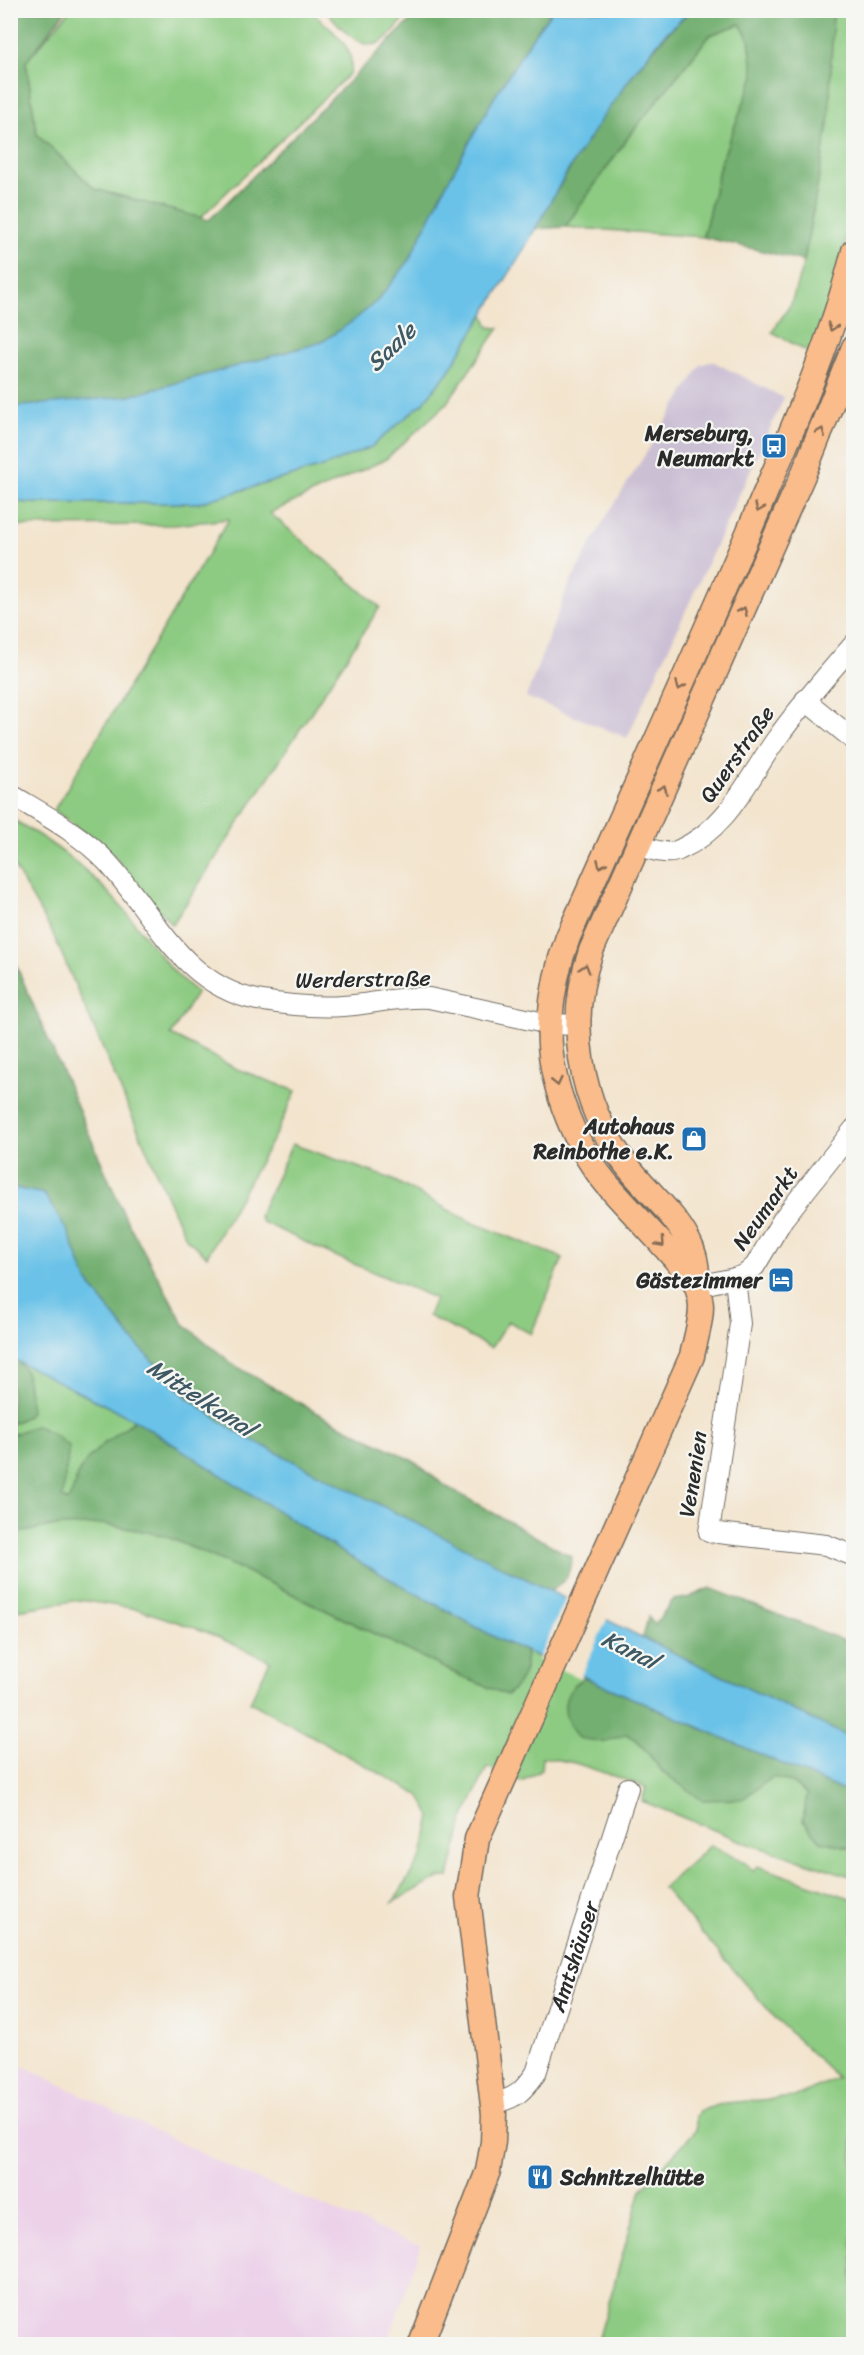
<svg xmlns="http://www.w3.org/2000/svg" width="864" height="2355" font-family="Sriracha,sans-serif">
	<rect width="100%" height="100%" fill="#f6f6f2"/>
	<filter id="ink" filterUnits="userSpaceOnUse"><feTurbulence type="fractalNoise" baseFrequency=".0167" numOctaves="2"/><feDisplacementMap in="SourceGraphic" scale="12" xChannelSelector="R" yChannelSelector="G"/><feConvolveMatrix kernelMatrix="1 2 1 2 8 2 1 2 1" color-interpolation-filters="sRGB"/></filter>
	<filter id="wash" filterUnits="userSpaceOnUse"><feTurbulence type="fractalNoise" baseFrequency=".008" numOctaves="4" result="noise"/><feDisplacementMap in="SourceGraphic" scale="24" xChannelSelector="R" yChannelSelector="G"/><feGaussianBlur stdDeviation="1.35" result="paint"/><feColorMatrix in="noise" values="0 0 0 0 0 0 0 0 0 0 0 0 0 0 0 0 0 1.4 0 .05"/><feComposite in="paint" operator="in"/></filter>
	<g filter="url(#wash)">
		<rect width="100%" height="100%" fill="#f3e4cd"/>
		<path fill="#ecd1e9" d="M23,2066l219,107 179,73 -34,98h-376l-1,-256z"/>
		<path fill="#cbbfd4" d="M712,361l72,37 -157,340 -101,-41 41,-108 36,-67 98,-157z"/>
		<path fill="#8dcb82" stroke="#5c7b56" stroke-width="1.5" d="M310,10c17,17 48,36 40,63l-150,145 -105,-29 -58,-55 -11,-72 43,-51z
			M326,11h85c-9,9 -19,25 -30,31 -21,12 -43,-19 -55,-31z
			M833,11h20v196l-16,70 -26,77 -39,-22 19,-28 13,-43 25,-141z
			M740,24l9,15 5,37 -33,86 -18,75 -138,-10 64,-91 81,-101z
			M484,314l5,13 10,1 -53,76 -60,55 -116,54 110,94 -208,318 -60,-71 -58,-44 175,-291 -55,6 -163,1v-26l17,3h170l124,-36 48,-20 54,-45 24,-30z
			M12,819c39,22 75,49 105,83 27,30 48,66 80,90l-26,43 66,34 59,22 -18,39 -71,126 -20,-17 -13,-26 -121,-279 -42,-73z
			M292,1144l97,34 82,44 92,36 -32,76 -23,-13 -17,27 -63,-32 7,-18 -100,-42 -73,-34 -3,-6z
			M18,1361l117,59c-18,15 -44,30 -55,51 -5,10 -6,21 -11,30l-7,-3 6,-51 -52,-14 -5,2v-11l16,-8 -1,-44z
			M104,1524l59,11 78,34 222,108 44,18c14,-11 22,-27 18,-44l59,26 -11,8 31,57 22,-8 12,7 25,31 79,27 31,-22 18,5 16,12 -4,27 18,20 32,7v29l-107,-34 -104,-42 4,-14 -71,-24 -33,-6 -1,13 -19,12 -35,-15 -24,54 -14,56h-8l-48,25 29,-46 9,-39 -12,-22 -169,-93 20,-41 -66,-30 -66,-22 -59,-9 -68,11 -1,-76 35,-8z
			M711,1845l36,19 6,7 4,-5 96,33v445h-256l44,-154 55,-60v-14l3,-5 26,-8 69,-6 44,-19 -61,-58 -114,-132z"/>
		<path fill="#72af70" stroke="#4e6d4e" stroke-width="1.5" d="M10,11h55l-39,51 11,73 58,54 114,31 211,-209h132l-16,21 -42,66 -48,87 -38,77 -30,38 -25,21 -31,21 -192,54 -114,12 -6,-1z
			M690,11h143l-4,109 -25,141 -101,-24 18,-75 33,-86 -5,-37 -9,-15 -30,11 -81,101 -64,91 -30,2c44,-78 90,-157 155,-218z
			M10,951l115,266 59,107 50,41 85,49 93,46 35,27 125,70c-2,17 -7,26 -22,34l-313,-158 -51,-36 -54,-58 -45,-58 -19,-49 -24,-38 -33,-7z
			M11,1358l7,3 8,11 5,38 -4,6 -16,8z
			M135,1420l212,135 151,84 27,12c4,17 -4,33 -18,44l-44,-18 -222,-108 -78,-34 -59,-11 -59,3 -34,8v-100l26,-10 19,11 13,11 -7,51 6,3c6,-10 7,-20 12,-30 11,-21 37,-36 55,-51z
			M710,1588l143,56v95l-210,-101 5,-21 7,7 18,-24 14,-2z
			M584,1677l269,118v53l-32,-7 -18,-20 4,-27 -16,-12 -18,-5 -31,22 -40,1 -39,-28 -25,-31 -12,-7 -22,8 -26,-4c-18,-23 -19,-43 6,-61z"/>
		<path fill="#6bc2e8" stroke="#4b768a" stroke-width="1.5" d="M552,11h138l-26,24 -28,35 -34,48 -36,56 -46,82 -72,116 -24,30 -53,45 -49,20 -124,36h-170l-17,-3v-93l119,-11 192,-54 31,-21 25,-21 30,-38 38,-77 48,-87 42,-66z
			M10,1187l34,7 24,38 19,49 45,58 54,58 52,36 405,205 210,101v56l-355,-156 -151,-84 -212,-135 -124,-62z"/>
		<path fill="#f3e4cd" d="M567,1596l41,21 -28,61 -42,-18z"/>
	</g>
	<g filter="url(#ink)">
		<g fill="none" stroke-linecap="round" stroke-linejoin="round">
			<g stroke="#716c64" stroke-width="22">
				<g id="minor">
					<path d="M805,700l49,40"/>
					<path d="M10,794c33,20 70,39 97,68 47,51 74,122 150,138 29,5 57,8 86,6 29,-2 57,-10 86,-8l120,26 30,1"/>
					<path d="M638,845c12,4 29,11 41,5 49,-22 67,-68 96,-109 24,-34 51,-65 79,-97"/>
					<path d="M735,1278l5,46 -31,208 117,13 28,11"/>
					<path d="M697,1286l38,-8 11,-4 9,-8 28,-47 71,-90"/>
					<path id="s1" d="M493,2103c23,-4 30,-12 43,-30l92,-285"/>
				</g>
			</g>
			<g stroke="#716c64" stroke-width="27">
				<path id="major" d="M697,1286c-27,-37 -61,-68 -91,-103 -34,-41 -60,-108 -56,-162 2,-29 8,-57 18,-84 61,-136 122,-270 181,-406 39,-92 81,-183 105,-280
					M421,2344l67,-173 5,-29 1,-28 -26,-217 9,-58 215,-483c3,-15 9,-33 9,-49 0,-8 -3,-15 -4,-22 0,-13 0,-24 -5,-36 -14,-34 -45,-57 -67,-86 -46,-60 -59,-141 -34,-212l212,-476 51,-128"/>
			</g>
			<use href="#minor" stroke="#fff" stroke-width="20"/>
			<use href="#major" stroke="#f9bc8a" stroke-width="24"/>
		</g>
		<defs><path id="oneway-chevron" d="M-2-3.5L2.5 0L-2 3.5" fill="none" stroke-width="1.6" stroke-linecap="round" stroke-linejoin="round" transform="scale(1.5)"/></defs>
		<g stroke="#886c56">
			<use href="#oneway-chevron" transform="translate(832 327) rotate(109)"/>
			<use href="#oneway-chevron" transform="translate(821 432) rotate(-68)"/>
			<use href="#oneway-chevron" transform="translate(759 508) rotate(113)"/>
			<use href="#oneway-chevron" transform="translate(743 611) rotate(-66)"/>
			<use href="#oneway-chevron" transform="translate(680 686) rotate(114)"/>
			<use href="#oneway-chevron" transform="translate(663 789) rotate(-66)"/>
			<use href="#oneway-chevron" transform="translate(601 864) rotate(114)"/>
			<use href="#oneway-chevron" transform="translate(585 968) rotate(-73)"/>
			<use href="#oneway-chevron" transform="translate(557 1082) rotate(77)"/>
			<use href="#oneway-chevron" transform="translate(661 1243) rotate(48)"/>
		</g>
	</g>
	<defs>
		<g id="bus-square" transform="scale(1.35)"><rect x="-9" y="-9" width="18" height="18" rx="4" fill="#1f6fb2" stroke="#f6f6f2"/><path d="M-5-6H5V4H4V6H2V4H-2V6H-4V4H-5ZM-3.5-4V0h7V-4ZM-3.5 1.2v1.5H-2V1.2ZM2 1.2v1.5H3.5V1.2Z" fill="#fff"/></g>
		<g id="shop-square" transform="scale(1.35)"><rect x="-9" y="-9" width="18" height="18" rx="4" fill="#1f6fb2" stroke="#f6f6f2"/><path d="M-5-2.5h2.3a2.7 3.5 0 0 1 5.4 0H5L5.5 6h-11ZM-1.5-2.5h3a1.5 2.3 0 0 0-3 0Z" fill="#fff"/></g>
		<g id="hotel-square" transform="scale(1.35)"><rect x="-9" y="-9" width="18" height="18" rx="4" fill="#1f6fb2" stroke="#f6f6f2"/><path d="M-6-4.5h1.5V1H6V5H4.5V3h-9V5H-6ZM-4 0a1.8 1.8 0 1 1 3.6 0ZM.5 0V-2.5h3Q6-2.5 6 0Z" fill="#fff"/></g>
		<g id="restaurant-square" transform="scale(1.35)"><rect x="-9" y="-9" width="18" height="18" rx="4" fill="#1f6fb2" stroke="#f6f6f2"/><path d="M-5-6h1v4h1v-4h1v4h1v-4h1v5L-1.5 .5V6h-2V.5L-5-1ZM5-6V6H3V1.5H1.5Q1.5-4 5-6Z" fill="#fff"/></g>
	</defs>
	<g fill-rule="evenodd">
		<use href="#bus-square" x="774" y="446"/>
		<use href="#shop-square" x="694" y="1139"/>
		<use href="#hotel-square" x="781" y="1280"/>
		<use href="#restaurant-square" x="540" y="2177"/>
	</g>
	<g text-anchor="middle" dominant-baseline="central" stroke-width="4.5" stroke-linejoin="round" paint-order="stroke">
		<g font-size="22" font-weight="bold" fill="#2b2b2b" stroke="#f6f6f2" text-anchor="end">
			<text x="754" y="433">Merseburg,<tspan x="754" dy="25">Neumarkt</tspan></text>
			<text x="674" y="1126">Autohaus<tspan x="674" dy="25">Reinbothe e.K.</tspan></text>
			<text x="762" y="1280">Gästezimmer</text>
			<text x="560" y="2177" text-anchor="start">Schnitzelhütte</text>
		</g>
		<g font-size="22" fill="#2b2b2b" stroke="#f6f6f2">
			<text transform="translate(737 754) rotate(-55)">Querstraße</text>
			<text transform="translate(363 979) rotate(-1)">Werderstraße</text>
			<text transform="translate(765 1208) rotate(-55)">Neumarkt</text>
			<text transform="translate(693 1474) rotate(-81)">Venenien</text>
			<text stroke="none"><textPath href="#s1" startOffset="177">Amtshäuser</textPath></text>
		</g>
		<g font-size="24" font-style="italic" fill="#3e5864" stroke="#f6f6f2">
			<text transform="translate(391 347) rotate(-44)">Saale</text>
			<text transform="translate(201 1398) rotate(33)">Mittelkanal</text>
			<text transform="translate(630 1650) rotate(26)">Kanal</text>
		</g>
	</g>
	<rect width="864" height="2355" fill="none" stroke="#f6f6f2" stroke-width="36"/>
</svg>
